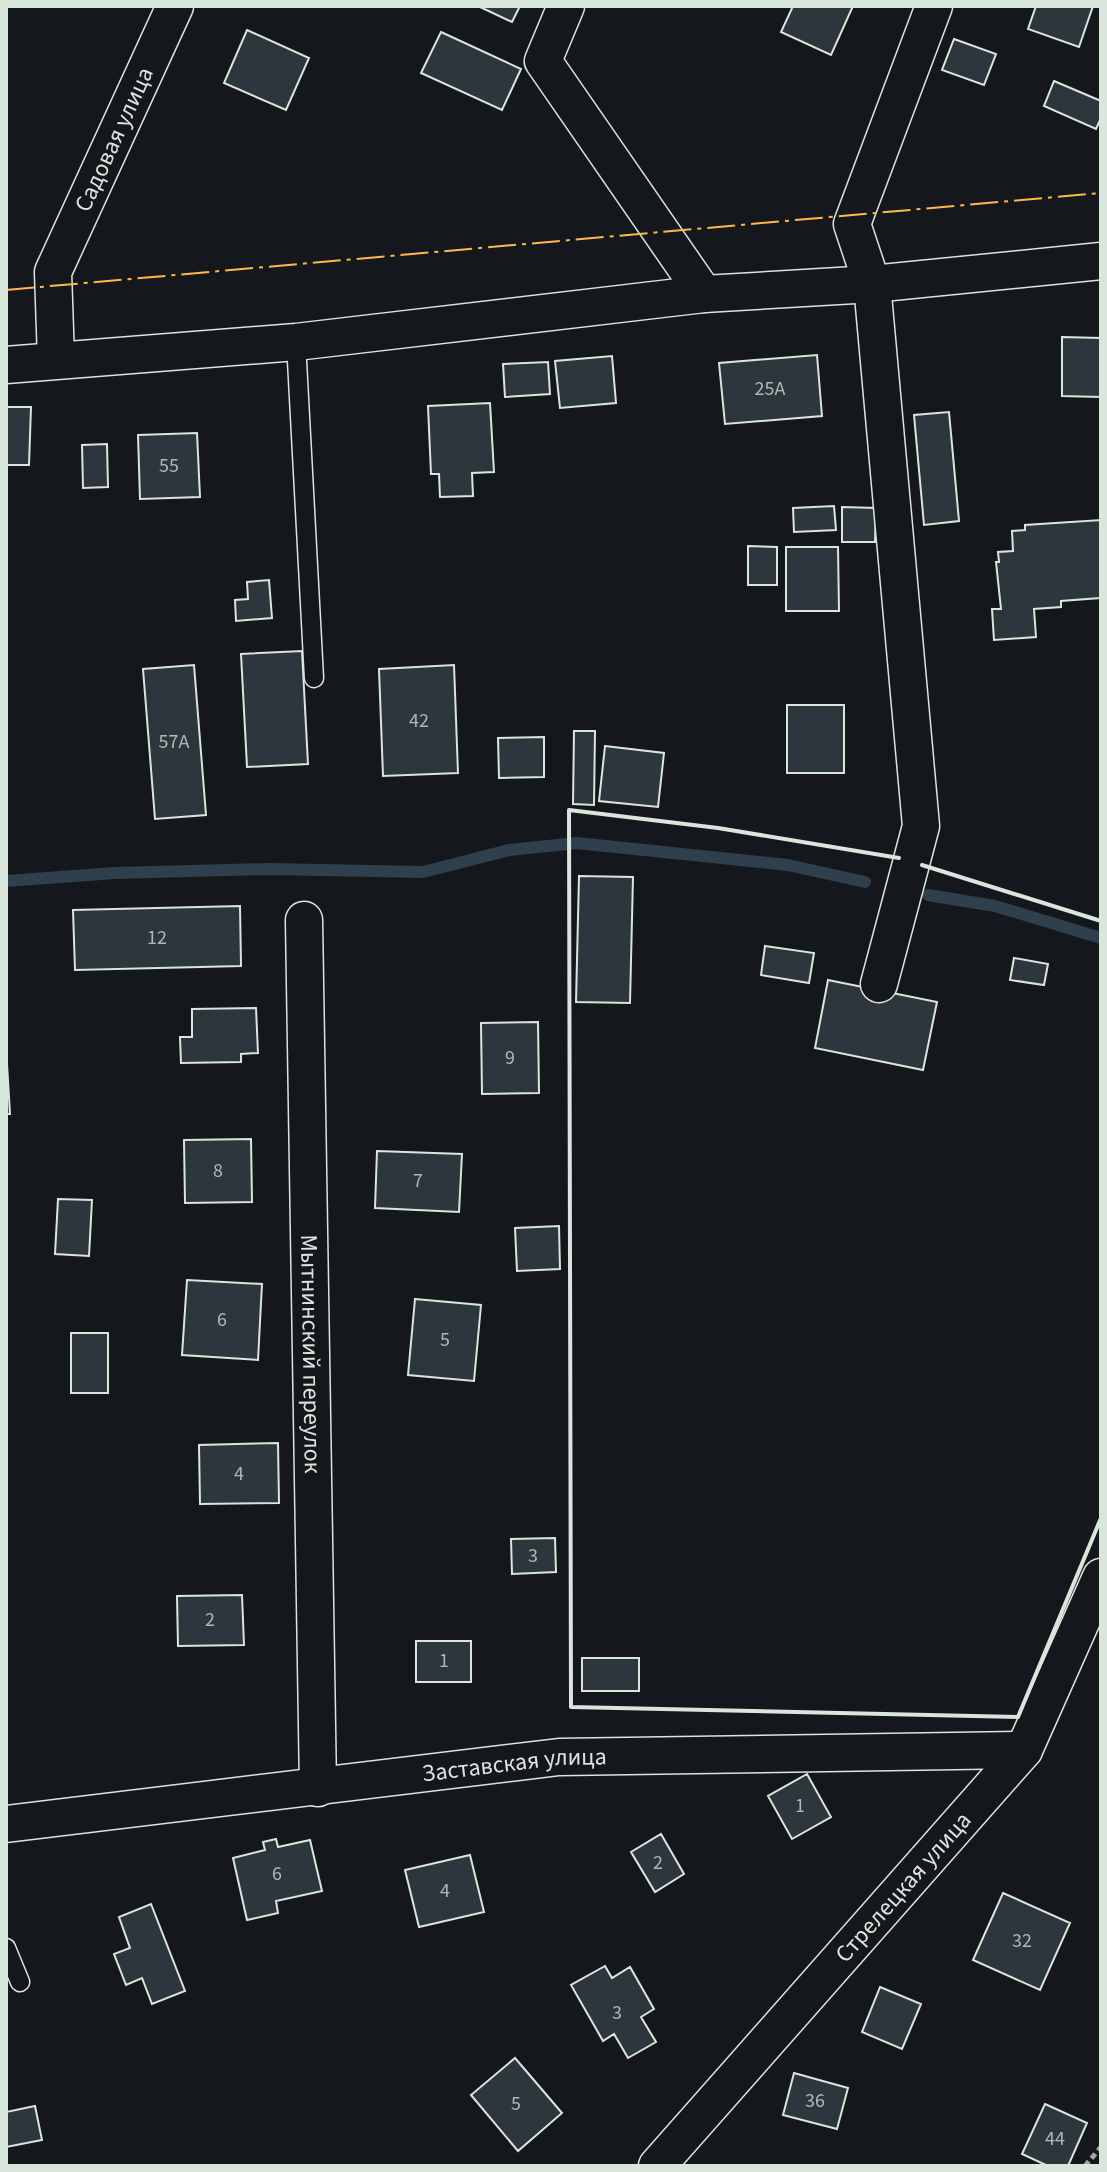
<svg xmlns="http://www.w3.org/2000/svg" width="1107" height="2172" font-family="'Source Sans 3',sans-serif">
	<rect width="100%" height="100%" fill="#14181c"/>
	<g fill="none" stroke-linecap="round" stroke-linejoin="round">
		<path stroke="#2f3f4d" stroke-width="12" d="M6,881l109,-8 154,-4 154,3 86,-22 68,-7 211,22 77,17
			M928,895l67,11 106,32"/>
	</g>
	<path fill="#2c363c" stroke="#d8e6dc" stroke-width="2" d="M478,6h42l-8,16z
		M793,6h60l-22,49 -50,-23z
		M1036,6h57l-14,41 -51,-18z
		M247,30l62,28 -23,52 -62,-27z
		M441,32l80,37 -19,41 -81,-37z
		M954,39l42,15 -12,31 -42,-15z
		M1054,81l47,20v17l-5,11 -52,-23z
		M1062,337l39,1v59l-39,-1z
		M817,355l5,61 -97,8 -6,-61z
		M612,356l4,47 -56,5 -5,-47z
		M548,362l2,32 -45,3 -2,-33z
		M490,403l4,69 -22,1 1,23 -33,1 -1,-23h-8l-3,-68z
		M6,407h25l-2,58h-23z
		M949,412l10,109 -35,4 -10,-110z
		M197,433l3,64 -60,2 -2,-64z
		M107,444l1,43 -25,1 -1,-43z
		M834,506l2,24 -42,2 -1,-24z
		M842,507l34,1 -1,34h-33z
		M1101,520l-1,78 -39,3v6l-27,2 2,28 -42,3 -2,-31h9l-5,-47h3l-1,-10 15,-1 -1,-20 13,-1v-5z
		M748,546l29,1v38h-29z
		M786,547h52l1,64h-53z
		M269,580l3,38 -36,3 -1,-21 13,-1 -1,-17z
		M302,651l6,113 -61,3 -6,-113z
		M194,665l12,150 -51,4 -12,-150z
		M454,665l4,108 -75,3 -4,-107z
		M787,705h57v68h-57z
		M574,731h21l-1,74 -21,-1z
		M544,737v40l-45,1 -1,-40z
		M605,746l59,7 -6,54 -59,-6z
		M579,876l54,1 -3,126 -54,-1z
		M240,906l1,60 -166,4 -2,-60z
		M765,946l49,7 -5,30 -48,-8z
		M1014,958l34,6 -4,21 -34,-5z
		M828,980l109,22 -14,68 -108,-22z
		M256,1008l2,45 -17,1v8l-60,1 -1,-26h12v-28z
		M538,1022l1,71 -57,1 -1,-71z
		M6,1047l4,67h-4z
		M251,1139l1,63 -67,1 -1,-63z
		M377,1151l85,3 -3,58 -84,-4z
		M58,1199l34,1 -3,56 -34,-2z
		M559,1226l1,43 -43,2 -2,-43z
		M187,1280l75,4 -4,76 -76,-5z
		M415,1299l66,6 -7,76 -66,-6z
		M71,1333h37v60h-37z
		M278,1443l1,60 -79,1 -1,-59z
		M555,1538l1,34 -44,2 -1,-35z
		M242,1595l2,50 -66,1 -1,-50z
		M416,1641h55v41h-55z
		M582,1658h57v33h-57z
		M807,1774l24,43 -39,22 -24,-43z
		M661,1834l23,40 -29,18 -24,-40z
		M276,1839l2,8 32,-7 12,51 -46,10 2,12 -31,7 -14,-62 32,-8 -2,-8z
		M470,1855l14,57 -65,15 -14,-57z
		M1003,1893l67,30 -30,67 -67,-30z
		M151,1904l34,87 -33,13 -10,-26 -16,7 -12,-31 16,-6 -11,-31z
		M605,1966l7,12 18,-11 24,42 -13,8 15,25 -28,16 -14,-24 -11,7 -32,-56z
		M880,1987l41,17 -19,45 -40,-17z
		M515,2058l47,55 -44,38 -47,-56z
		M794,2073l54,15 -11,41 -54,-14z
		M1045,2104l42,19 -19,43h-20l-26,-12z
		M35,2106l7,34 -36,7v-35z"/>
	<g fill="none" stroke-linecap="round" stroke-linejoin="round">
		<g stroke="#d8e6dc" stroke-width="21">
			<path id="lane" d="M296,342l18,336
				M6,1948l14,34"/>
		</g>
		<g stroke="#d8e6dc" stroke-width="39">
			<g id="street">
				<path d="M566,6l-23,55 161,233"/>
				<path id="s1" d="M56,360l-3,-88 122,-266"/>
				<path d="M6,365l290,-23 408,-48 168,-10 229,-23"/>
				<path id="s2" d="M304,920l14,868"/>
				<path d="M879,984l42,-158 -49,-542 -20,-60 82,-218"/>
				<path id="s3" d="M6,1824l553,-67 465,-7"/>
				<path id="s4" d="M657,2166l367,-416 77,-173"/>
			</g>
		</g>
		<path stroke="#9da8a2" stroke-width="5" stroke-dasharray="6 4" stroke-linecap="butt" d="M1085,2166l16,-19"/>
		<use href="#lane" stroke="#14181c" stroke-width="18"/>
		<use href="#street" stroke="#14181c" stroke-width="36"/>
		<path stroke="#d8e6dc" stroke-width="4" d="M899,858l-181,-30 -149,-18 2,897 447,10 83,-199
			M922,865l179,56"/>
		<path stroke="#ffb74d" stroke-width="2" stroke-dasharray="28 6 4 6" stroke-linecap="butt" d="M6,290l1095,-97"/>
	</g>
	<g text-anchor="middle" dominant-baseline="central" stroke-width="6" stroke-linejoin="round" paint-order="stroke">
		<g font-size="20" fill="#adbab4">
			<text x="770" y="389">25А</text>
			<text x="169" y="466">55</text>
			<text x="419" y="721">42</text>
			<text x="174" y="742">57А</text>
			<text x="157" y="938">12</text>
			<text x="510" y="1058">9</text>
			<text x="218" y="1171">8</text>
			<text x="418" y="1181">7</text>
			<text x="222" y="1320">6</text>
			<text x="445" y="1340">5</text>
			<text x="239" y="1474">4</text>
			<text x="533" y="1556">3</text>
			<text x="210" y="1620">2</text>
			<text x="444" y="1661">1</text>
			<text x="800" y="1806">1</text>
			<text x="658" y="1863">2</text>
			<text x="277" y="1874">6</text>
			<text x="445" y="1891">4</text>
			<text x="1022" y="1941">32</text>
			<text x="617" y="2013">3</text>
			<text x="815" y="2101">36</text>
			<text x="516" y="2104">5</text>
			<text x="1055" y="2139">44</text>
		</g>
		<g font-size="24" fill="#d8e6dc" stroke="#14181c">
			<text stroke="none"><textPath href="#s1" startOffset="234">Садовая улица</textPath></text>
			<text stroke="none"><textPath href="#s2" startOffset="434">Мытнинский переулок</textPath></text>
			<text stroke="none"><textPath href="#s3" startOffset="512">Заставская улица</textPath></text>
			<text stroke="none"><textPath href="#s4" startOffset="372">Стрелецкая улица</textPath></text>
		</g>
	</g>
	<rect width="1107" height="2172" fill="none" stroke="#d8e6dc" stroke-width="16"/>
</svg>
